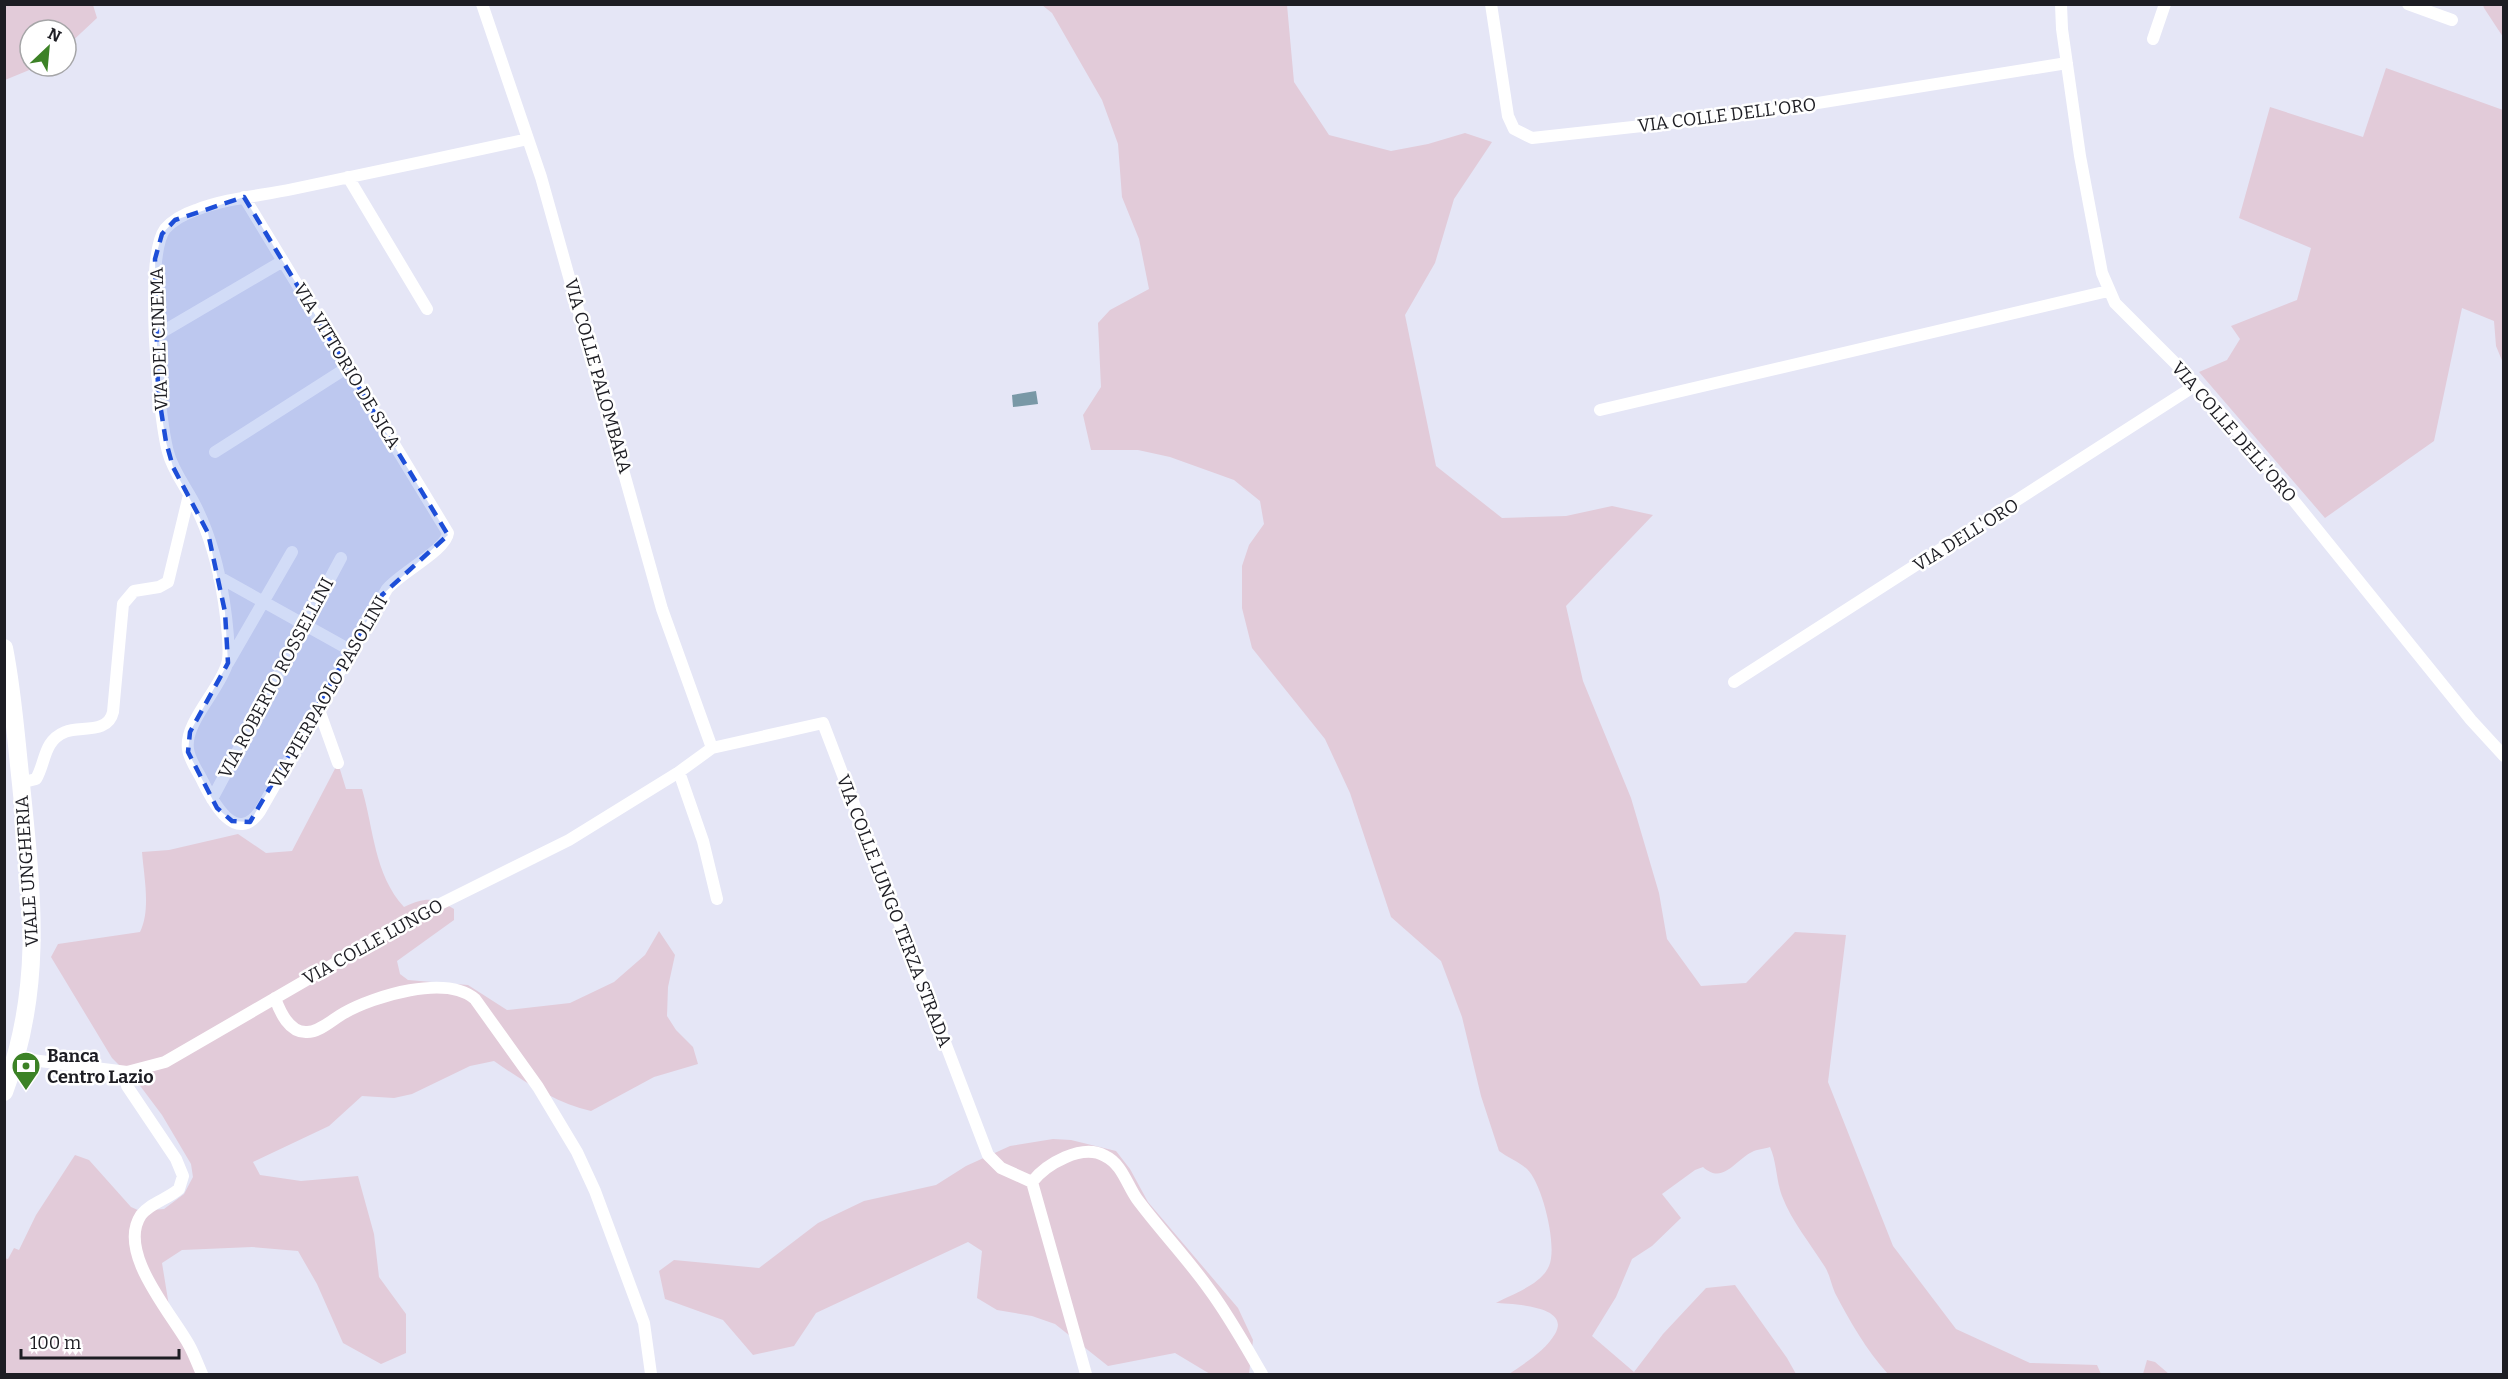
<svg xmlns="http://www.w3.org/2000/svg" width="2508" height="1379" font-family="Bitter,serif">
	<rect width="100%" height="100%" fill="#e5e6f6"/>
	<path fill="#e2cbd9" d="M4,5h89l4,13 -31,29v-17h-36v36h9l-34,14z
		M1042,5h245l7,77 35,53 62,16 37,-7 37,-11 27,9 -38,57 -19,64 -30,52 31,151 66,52 64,-2 46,-10 41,9 -87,91 17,75 48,117 28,95 8,46 34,47 45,-3 49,-51 51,3 -18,147 65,164 63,83 74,34 67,2 4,9h-213c-21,-23 -39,-54 -53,-81 -4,-9 -5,-18 -10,-26 -15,-24 -33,-45 -43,-71 -6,-16 -5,-33 -12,-49 -6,2 -13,2 -18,5 -18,9 -29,33 -49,15l-8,3 -33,24 19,24 -29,28 -20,13 -16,38 -24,39 42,36 29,-38 43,-46 29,-3 52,73 9,16h-287c16,-11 36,-23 46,-40 17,-29 -45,-30 -59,-31 16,-9 45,-18 53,-37 9,-20 -7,-83 -22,-97 -8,-7 -20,-12 -28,-18l-18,-55 -19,-79 -21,-56 -50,-44 -41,-124 -25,-54 -73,-91 -10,-40v-42l7,-21 15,-21 -4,-23 -26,-21 -64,-23 -32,-7h-47l-8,-35 18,-28 -3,-64 12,-13 39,-21 -10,-50 -17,-42 -4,-53 -16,-44 -50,-87z
		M2483,5h20v32l-19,-29z
		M2386,68l117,42v253l-7,-17 -2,-25 -32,-13 -28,133 -109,77 -126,-146 28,-12 13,-21 -9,-13 66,-26 14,-52 -72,-30 31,-111 93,30z
		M338,763l8,26h16c12,41 12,85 42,118 22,-10 30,-10 50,2v11l-57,41 3,13 8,6 60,5 39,25 63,-7 44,-21 31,-27 14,-24 16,24 -7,32 -1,29 9,14 17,17 5,17 -44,13 -63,34c-36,-8 -68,-30 -97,-50l-24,5 -58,28 -18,4 -32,-2 -33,30 -76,36 7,13 41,6 57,-5 16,58 5,43 27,37v39l-25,11 -38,-21 -26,-59 -19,-33 -46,-4 -70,3 -20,13 7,43 33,68h-197l-1,-116 4,1 6,-11 5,2 17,-35 39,-60 14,5 42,47 9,4 24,-2 20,-15 9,-17 -2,-13 -29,-49 -21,-28 -29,-29 -61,-101 7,-13 82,-12c11,-22 4,-55 2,-80l27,-2 69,-16 28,19 26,-2z
		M1053,1139l18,1 45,11 14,18 18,33 90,106 15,32 -4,34h-39l-35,-21 -67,13 -53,-42 -23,-8 -35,-6 -20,-12 5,-47 -14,-9 -152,71 -22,33 -41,9 -30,-35 -58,-21 -6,-28 15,-11 85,8 59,-45 46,-22 72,-16 30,-19 44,-20z
		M2147,1360l8,2 14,12h-26z"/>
	<path fill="#7998a6" d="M1036,391l2,13 -25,3 -1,-12z"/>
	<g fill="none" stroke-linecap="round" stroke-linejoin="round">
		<path stroke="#fff" stroke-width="12" d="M482,4l59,173 121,432 50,139
			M1491,4l17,112 6,13 18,9 211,-23 324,-52
			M2061,4l1,25 18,127 22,117 13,30 70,70 55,61 231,286 33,36
			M2408,4l44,16
			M2153,39l12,-35
			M348,177l79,132
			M244,197l204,336c-2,17 -48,40 -61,56l-127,222c-24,35 -47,-9 -57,-29 -5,-11 -14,-22 -15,-33 -4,-26 32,-60 39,-85 4,-11 -1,-49 -3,-62 -5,-33 -13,-65 -28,-95 -9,-19 -23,-35 -28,-55 -10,-37 -24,-195 -3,-223 8,-9 19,-15 31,-19 31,-12 64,-14 97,-21 78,-16 157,-33 235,-50
			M157,335l126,-74
			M1600,410l508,-119
			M215,452l133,-85
			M219,577l131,73
			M228,663l64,-111
			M1734,682l462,-297
			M318,707l20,56
			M679,772l24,69 14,58
			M20,783l16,-4c10,-17 7,-38 29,-47 16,-6 43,2 48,-20l10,-108 11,-13 25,-4 9,-5 21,-87
			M212,799l129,-241
			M275,998c5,14 14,35 32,34 13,0 26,-13 37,-19 30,-17 102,-39 131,-14l63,88 39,65 18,39 49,132 7,51
			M16,1058l111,14 38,-10 257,-149 147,-73 110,-68 33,-24 111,-25 165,432 13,13 31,14 54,192
			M127,1072v14l49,73 7,17 -4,13c-11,10 -29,14 -38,26 -25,37 31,99 48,130 5,9 9,20 13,29
			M1032,1182c14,-18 50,-39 73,-26 17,8 22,29 32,43 23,31 50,59 72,90 20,27 36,56 53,85"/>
		<path stroke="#fff" stroke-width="18" d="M4,648c9,45 12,91 17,136 11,109 23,204 -17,308"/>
	</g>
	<path fill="#1d4ed8" fill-opacity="0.2" stroke="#1d4ed8" stroke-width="4.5" stroke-dasharray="12 8" stroke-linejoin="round" d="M244,197l204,338 -66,60 -132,227 -18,-1 -15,-13 -29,-56 2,-20 38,-69 -3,-51 -17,-79 -35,-66 -7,-25 -8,-51 -3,-132 7,-25 13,-14z"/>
	<defs>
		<g id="bank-pin" transform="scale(1.5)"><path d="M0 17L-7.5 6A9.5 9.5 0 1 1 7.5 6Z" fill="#3c8226" stroke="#fff"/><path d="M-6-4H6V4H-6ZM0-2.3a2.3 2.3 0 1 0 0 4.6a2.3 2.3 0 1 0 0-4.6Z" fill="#fff"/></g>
	</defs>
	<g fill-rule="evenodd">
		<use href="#bank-pin" x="26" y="1066"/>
	</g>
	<g text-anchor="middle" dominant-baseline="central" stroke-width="5" stroke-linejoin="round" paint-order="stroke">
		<g font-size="18" fill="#1d1d23" stroke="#fff">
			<text transform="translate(1727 115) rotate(-7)">VIA COLLE DELL'ORO</text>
			<text transform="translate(159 339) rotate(-92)">VIA DEL CINEMA</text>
			<text transform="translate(347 366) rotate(59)">VIA VITTORIO DE SICA</text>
			<text transform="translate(598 376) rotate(74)">VIA COLLE PALOMBARA</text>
			<text transform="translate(2234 432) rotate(49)">VIA COLLE DELL'ORO</text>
			<text transform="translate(1966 535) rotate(-32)">VIA DELL'ORO</text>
			<text transform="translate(276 678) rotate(-62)">VIA ROBERTO ROSSELLINI</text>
			<text transform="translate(328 692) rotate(-60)">VIA PIERPAOLO PASOLINI</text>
			<text transform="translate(27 871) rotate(-94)">VIALE UNGHERIA</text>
			<text transform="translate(894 911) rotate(69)">VIA COLLE LUNGO TERZA STRADA</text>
			<text transform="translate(373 942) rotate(-29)">VIA COLLE LUNGO</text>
		</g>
		<g font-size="18" font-weight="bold" fill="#1d1d23" stroke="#fff" text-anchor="start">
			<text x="47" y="1056">Banca<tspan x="47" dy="21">Centro Lazio</tspan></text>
		</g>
	</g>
	<rect width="2508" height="1379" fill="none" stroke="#1d1d23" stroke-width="12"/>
	<g transform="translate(48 48) rotate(26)"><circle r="28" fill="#ffffff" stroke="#a5a5a7" stroke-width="1.5"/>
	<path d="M0-4.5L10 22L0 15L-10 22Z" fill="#3c8226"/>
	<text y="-9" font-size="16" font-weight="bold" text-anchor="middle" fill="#1d1d23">N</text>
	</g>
	<path d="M21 1349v9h158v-9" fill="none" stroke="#1d1d23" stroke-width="3"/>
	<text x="30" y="1349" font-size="18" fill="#1d1d23" stroke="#ffffff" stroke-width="4.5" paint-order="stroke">100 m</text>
</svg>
